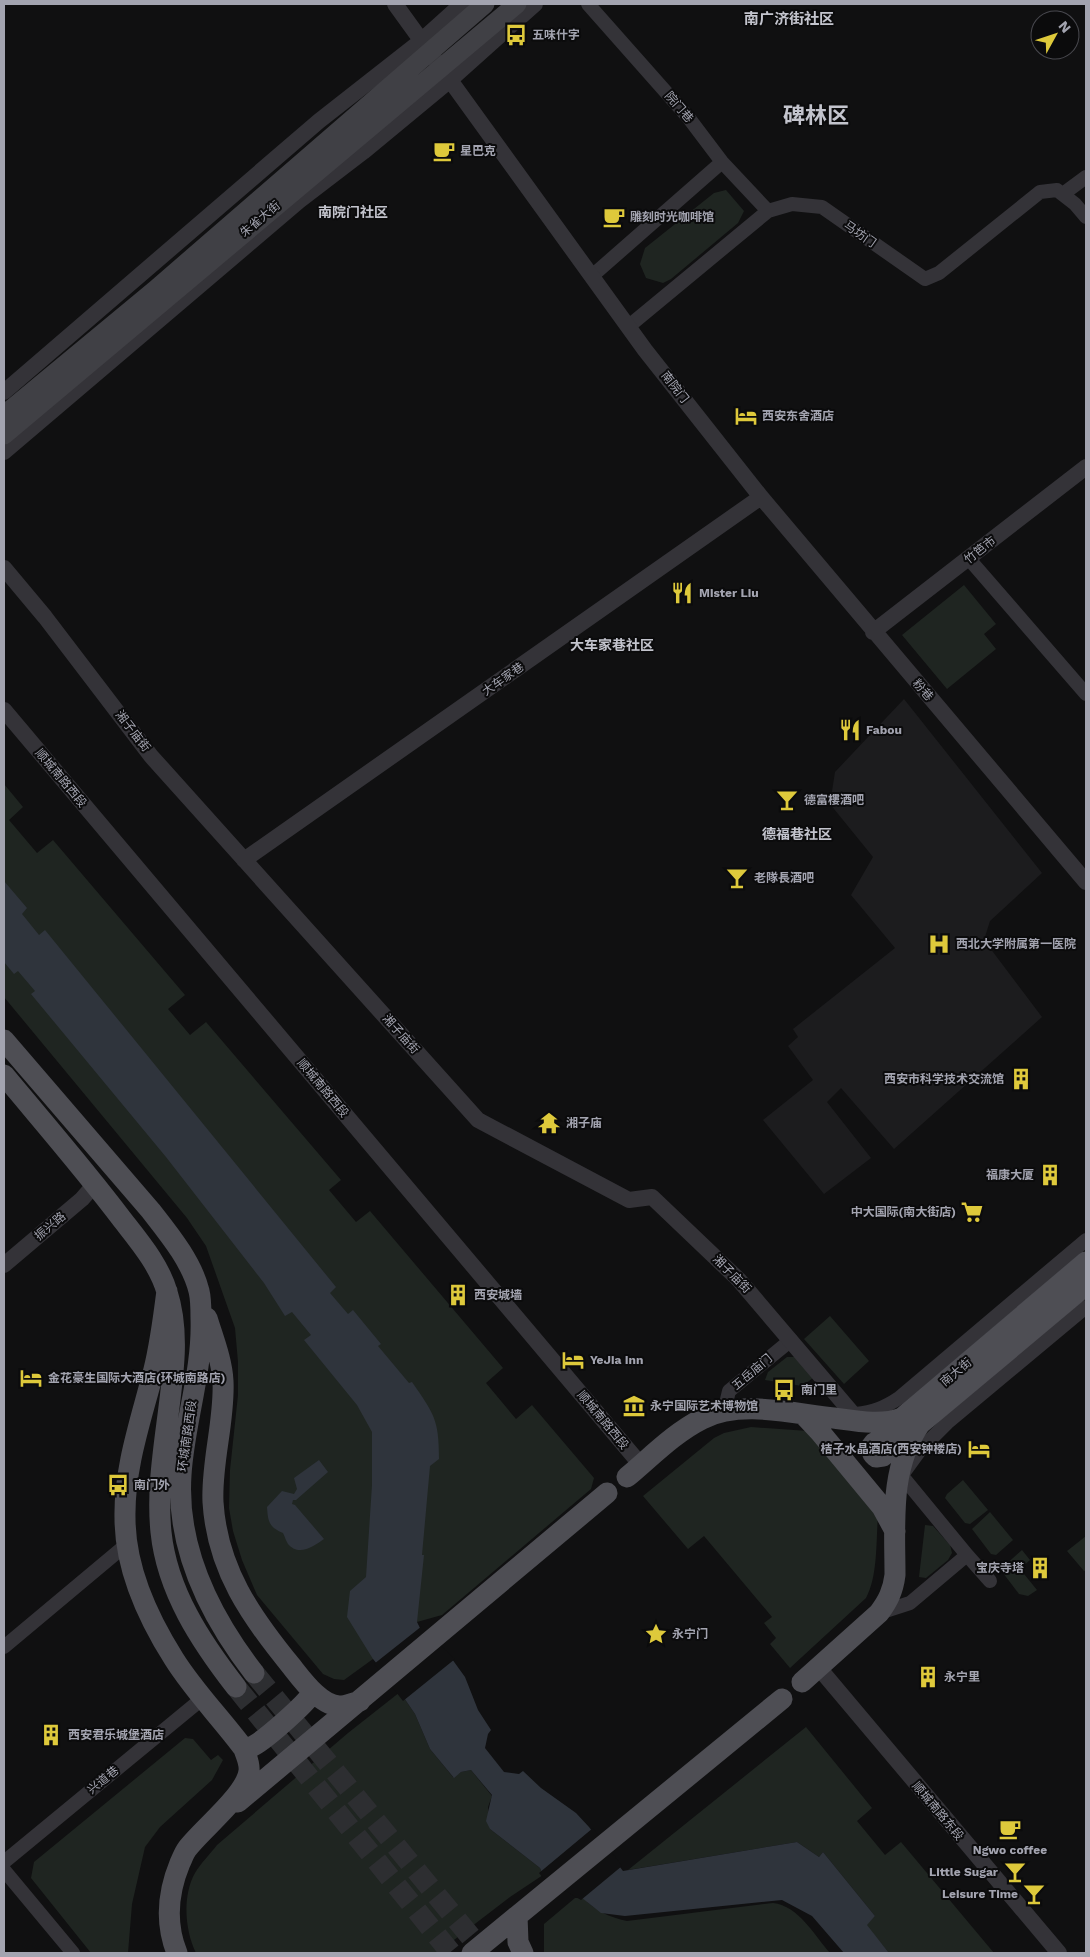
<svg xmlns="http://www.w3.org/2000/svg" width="1090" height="1957" font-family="'Work Sans','Noto Sans SC',sans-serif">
	<rect width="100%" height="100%" fill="#101011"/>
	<path fill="#1c1c1e" d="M904,699l138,174 -52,48 -6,19 58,77 -148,132 -53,-61 -14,14 44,56 -47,36 -61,-74 50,-40 -25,-34 10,-9 -5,-8 102,-81 -44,-53 22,-38 -43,-53 5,-32z"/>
	<path fill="#1f2521" d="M726,190l18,21 -6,12 -67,56 -8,4 -17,-5 -6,-14 5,-16 69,-55z
		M964,585l32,39 -12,10 12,15 -49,40 -45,-54z
		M4,784l19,23 -14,13 28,33 16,-13 132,155 -17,14 22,26 16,-13 135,158 -12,10 27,32 14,-11 133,157 -17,15 30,36 16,-14 62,73 -3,11 -149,126 -25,7 -44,37 -29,21 -10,-1 -11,-5 -66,-79 -15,-35 -9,-29 -4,-23 1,-38 8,-75v-33l-3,-34 -29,-82 -19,-28 -183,-221z
		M830,1316l39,45 -25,23 -40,-45z
		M787,1357h8l18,21 -11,8 -37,-6 3,-8z
		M751,1427l57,4 70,84c-2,26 0,61 -12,83l-76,70 -20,-24 6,-6 -12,-15 8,-6 -68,-81 -16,13 -45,-53 71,-58 10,-5z
		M963,1480l25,30 -18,14 -5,-1 -20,-25 2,-4z
		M990,1512l23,28 -17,15 -5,-1 -19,-25z
		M925,1525l8,1 17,19 2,8 -4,7 -22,18 -7,-1z
		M1086,1536v34l-2,1 -17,-20z
		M1022,1550l8,10 -10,9 17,21 -9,6 -9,-2 -16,-21v-6z
		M400,1692l15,22 15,35 23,28 8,-5 10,-2 21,26 -4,11 2,22 50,39 3,7 -33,22 -73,56h-241c-11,-22 -14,-57 -1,-80 6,-10 15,-19 22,-28l131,-112z
		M806,1727l66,81 -15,13 28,34 16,-13 93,111h-105l-23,-28 9,-9 -52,-64 -4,5 -22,-15 -169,28z
		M185,1738l8,1 18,21 7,-5 5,5 -11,20 -52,47 -15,20 -13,57 -4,49h-37l-60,-75 3,-16z
		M575,1898h8c13,13 26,19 44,23l146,-18c26,3 41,32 57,50h-286v-29z"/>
	<path fill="#2f343c" d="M4,881l23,27 -5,6 17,21 6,-5 291,357 -6,6 18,21 5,-4 28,34 -3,2 31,37 3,-1c22,32 27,37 27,77l-9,7 -8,89h2l-7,67 5,10 30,27 13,18 13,33 13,20 -3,4 -3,14 19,24 15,2 4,-3 18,17 35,25 13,14 34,44 174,-29 22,15 4,-5 52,64 -8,9 22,28h-45l-32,-37 -30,-16 -157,16 -24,-3 -19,-15 -39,-23 -3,-7 -50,-39 -4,-8 6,-26 -21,-25 -10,2 -7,6 -24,-29 -15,-35 -15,-22 -27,-33 -26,-42 3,-26 16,-14 6,-92v-53l-15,-27 -53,-65 7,-5 -19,-23 -7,4 -21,-33 -98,-126 -135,-163 4,-3 -17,-20 -4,3 -10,-12z
		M319,1460l9,12 -32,28h-3l-1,4 3,1 29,34c-10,7 -25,18 -36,5 -2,-3 -3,-7 -5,-11 -14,-6 -15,-11 -16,-26l15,-16 12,3 3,-5 -3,-11z"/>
	<path fill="#101011" d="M422,1626l2,4 31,29 -52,42 -29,-37z
		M593,1828l29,38 -41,34 -38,-22 -4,-5z"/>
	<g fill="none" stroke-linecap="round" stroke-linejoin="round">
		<path stroke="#2d2e31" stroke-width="21" stroke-dasharray="21 11" stroke-linecap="butt" d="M254,1673l230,280
			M236,1687l215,266"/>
		<path stroke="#343338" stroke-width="14" d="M588,4l100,113 34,45 46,49
			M1063,194l23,-17
			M592,276l130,-114
			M629,326l139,-115 24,-7 30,3 103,72 14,-6 101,-81 17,-2 18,14 11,13
			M969,559l117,135
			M724,1412l5,-21 62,-51
			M856,1414c17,-2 28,-6 43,-16l187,-158
			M905,1471l16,-22 26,-26 139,-116
			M967,1555l23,26
			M879,1613l31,-10 57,-48 -65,-79 -1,-9
			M4,1647l123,-103
			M4,1862l199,-164
			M4,1870l69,83"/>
		<path stroke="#343338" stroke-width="16" d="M395,4l250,346 116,147 325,385
			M4,392l315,-271 102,-80 41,-37
			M4,452l295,-251 64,-49 87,-72 85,-76
			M4,568l41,49 106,139 327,364 151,80 23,-3 87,83 119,140
			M873,632l213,-165
			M4,710l637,755
			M244,860l517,-363
			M4,1265l78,-66 13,-15
			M819,1668l240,285"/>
		<path stroke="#404045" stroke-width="19" d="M4,415l152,-126 329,-285
			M4,435l513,-431"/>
		<path stroke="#4e4e54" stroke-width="21" d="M4,1040l147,171c18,23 41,51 48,80 2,8 2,18 2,27 2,53 -17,105 -20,157 -5,74 29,141 73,198
			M4,1075c39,47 80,94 117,143 17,22 38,46 46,74 13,40 6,83 1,123 -5,39 -11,78 -7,117 6,59 40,110 75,155
			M167,1291c-4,29 -7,58 -15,86 -12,46 -28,92 -27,141 0,49 23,100 49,141 20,32 47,59 70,90 2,7 6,14 5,22 -3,24 -47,58 -62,78 -3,4 -5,10 -7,14 -12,29 -15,60 -3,90
			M207,1318c6,20 15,42 16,63 2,39 -12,82 -10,121 4,67 38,115 79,165 11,14 30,40 49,39 6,0 13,-3 19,-5
			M804,1415l16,17 62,75 13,24
			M906,1419l-15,16 -17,8 -3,4 2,7 3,3 7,-1 30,-26
			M627,1477c24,-20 47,-44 75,-58 39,-20 92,-5 132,-1 22,3 48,8 68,0l184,-156
			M802,1682l77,-69c9,-12 14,-22 16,-38 0,-51 -6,-107 25,-151l166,-139
			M244,1749c1,-1 6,-1 7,-2 12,-5 55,-43 62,-55
			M238,1802l369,-309
			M517,1916l1,26 5,11
			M472,1953l310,-254"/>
	</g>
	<defs>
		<g id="bus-bare" transform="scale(1.725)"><path d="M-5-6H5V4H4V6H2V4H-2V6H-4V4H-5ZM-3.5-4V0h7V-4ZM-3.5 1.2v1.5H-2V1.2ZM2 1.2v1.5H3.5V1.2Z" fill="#dec93b" stroke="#0b0b0c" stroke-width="2.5" paint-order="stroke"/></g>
		<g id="cafe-bare" transform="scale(1.725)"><path d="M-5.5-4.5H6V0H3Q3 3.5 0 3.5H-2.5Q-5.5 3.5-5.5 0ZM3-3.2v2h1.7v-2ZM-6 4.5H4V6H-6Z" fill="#dec93b" stroke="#0b0b0c" stroke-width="2.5" paint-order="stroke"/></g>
		<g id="hotel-bare" transform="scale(1.725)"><path d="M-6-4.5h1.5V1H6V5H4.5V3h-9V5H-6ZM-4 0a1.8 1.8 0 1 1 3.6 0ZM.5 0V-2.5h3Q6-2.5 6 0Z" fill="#dec93b" stroke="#0b0b0c" stroke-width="2.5" paint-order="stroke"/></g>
		<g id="restaurant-bare" transform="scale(1.725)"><path d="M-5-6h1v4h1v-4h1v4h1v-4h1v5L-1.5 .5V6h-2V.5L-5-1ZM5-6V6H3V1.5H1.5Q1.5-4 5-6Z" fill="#dec93b" stroke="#0b0b0c" stroke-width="2.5" paint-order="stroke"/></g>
		<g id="bar-bare" transform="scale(1.725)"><path d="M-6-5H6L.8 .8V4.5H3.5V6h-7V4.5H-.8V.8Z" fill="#dec93b" stroke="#0b0b0c" stroke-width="2.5" paint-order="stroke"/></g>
		<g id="hospital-bare" transform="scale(1.725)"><path d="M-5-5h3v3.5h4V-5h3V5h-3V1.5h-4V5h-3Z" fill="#dec93b" stroke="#0b0b0c" stroke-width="2.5" paint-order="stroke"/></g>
		<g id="building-bare" transform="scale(1.725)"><path d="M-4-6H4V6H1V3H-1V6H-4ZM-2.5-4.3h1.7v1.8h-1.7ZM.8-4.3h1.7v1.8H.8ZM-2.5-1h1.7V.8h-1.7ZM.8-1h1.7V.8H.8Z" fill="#dec93b" stroke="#0b0b0c" stroke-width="2.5" paint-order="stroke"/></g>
		<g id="temple-bare" transform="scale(1.725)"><path d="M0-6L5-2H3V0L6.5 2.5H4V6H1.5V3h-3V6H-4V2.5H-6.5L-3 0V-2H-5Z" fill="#dec93b" stroke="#0b0b0c" stroke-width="2.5" paint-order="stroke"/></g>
		<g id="supermarket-bare" transform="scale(1.725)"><path d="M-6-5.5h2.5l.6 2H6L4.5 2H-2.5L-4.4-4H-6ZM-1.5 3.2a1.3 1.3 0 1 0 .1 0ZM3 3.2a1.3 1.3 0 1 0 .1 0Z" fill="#dec93b" stroke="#0b0b0c" stroke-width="2.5" paint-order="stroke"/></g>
		<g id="museum-bare" transform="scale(1.725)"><path d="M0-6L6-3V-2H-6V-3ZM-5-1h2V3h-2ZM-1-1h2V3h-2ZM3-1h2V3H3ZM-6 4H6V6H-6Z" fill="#dec93b" stroke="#0b0b0c" stroke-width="2.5" paint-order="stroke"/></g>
		<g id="sight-bare" transform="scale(1.725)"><path d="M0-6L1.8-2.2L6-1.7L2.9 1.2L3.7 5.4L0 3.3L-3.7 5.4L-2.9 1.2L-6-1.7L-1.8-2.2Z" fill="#dec93b" stroke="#0b0b0c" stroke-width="2.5" paint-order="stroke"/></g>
	</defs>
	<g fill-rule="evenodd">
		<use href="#bus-bare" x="516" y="35"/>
		<use href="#cafe-bare" x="444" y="151"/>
		<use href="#cafe-bare" x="614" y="217"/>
		<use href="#hotel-bare" x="746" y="416"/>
		<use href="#restaurant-bare" x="682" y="593"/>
		<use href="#restaurant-bare" x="850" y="730"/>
		<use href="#bar-bare" x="787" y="800"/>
		<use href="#bar-bare" x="737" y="878"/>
		<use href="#hospital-bare" x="939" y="944"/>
		<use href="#building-bare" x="1021" y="1079"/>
		<use href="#temple-bare" x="549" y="1123"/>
		<use href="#building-bare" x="1050" y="1175"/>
		<use href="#supermarket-bare" x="972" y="1212"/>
		<use href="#building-bare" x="458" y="1295"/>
		<use href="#hotel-bare" x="573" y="1360"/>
		<use href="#hotel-bare" x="31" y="1378"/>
		<use href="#bus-bare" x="784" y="1390"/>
		<use href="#museum-bare" x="634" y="1406"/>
		<use href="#hotel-bare" x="979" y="1449"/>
		<use href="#bus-bare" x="118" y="1485"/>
		<use href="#building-bare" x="1040" y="1568"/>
		<use href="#sight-bare" x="656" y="1634"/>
		<use href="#building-bare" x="928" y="1677"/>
		<use href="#building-bare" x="51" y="1735"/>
		<use href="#cafe-bare" x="1010" y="1829"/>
		<use href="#bar-bare" x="1015" y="1872"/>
		<use href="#bar-bare" x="1034" y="1894"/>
	</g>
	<g text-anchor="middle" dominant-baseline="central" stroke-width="4" stroke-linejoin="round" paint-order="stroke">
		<g font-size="12" font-weight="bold" fill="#a3a4b0" stroke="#0b0b0c" text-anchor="start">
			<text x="532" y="35">五味什字</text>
			<text x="460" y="151">星巴克</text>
			<text x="630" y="217">雕刻时光咖啡馆</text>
			<text x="762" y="416">西安东舍酒店</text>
			<text x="699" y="593">Mister Liu</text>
			<text x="866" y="730">Fabou</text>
			<text x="804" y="800">德富樓酒吧</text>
			<text x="754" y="878">老隊長酒吧</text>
			<text x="956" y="944">西北大学附属第一医院</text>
			<text x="1004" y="1079" text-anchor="end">西安市科学技术交流馆</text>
			<text x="566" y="1123">湘子庙</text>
			<text x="1034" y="1175" text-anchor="end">福康大厦</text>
			<text x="956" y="1212" text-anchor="end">中大国际(南大街店)</text>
			<text x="474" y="1295">西安城墙</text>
			<text x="590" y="1360">YeJia Inn</text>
			<text x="48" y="1378">金花豪生国际大酒店(环城南路店)</text>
			<text x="801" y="1390">南门里</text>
			<text x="650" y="1406">永宁国际艺术博物馆</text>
			<text x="962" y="1449" text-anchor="end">桔子水晶酒店(西安钟楼店)</text>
			<text x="134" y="1485">南门外</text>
			<text x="1024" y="1568" text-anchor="end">宝庆寺塔</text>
			<text x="672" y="1634">永宁门</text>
			<text x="944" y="1677">永宁里</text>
			<text x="68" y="1735">西安君乐城堡酒店</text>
			<text x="1010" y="1850" text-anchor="middle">Ngwo coffee</text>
			<text x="998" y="1872" text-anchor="end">Little Sugar</text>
			<text x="1018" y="1894" text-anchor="end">Leisure Time</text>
		</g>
		<g font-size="12" fill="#a3a4b0" stroke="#0b0b0c">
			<text transform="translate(679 107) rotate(49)">院门巷</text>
			<text transform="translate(260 219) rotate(-40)">朱雀大街</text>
			<text transform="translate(860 234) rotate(35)">马坊门</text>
			<text transform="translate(675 387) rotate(52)">南院门</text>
			<text transform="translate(980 550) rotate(-38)">竹笆市</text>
			<text transform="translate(503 679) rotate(-35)">大车家巷</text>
			<text transform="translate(923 690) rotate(49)">粉巷</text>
			<text transform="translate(133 731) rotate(52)">湘子庙街</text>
			<text transform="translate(61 778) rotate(50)">顺城南路西段</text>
			<text transform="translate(401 1034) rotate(48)">湘子庙街</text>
			<text transform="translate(323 1088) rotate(50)">顺城南路西段</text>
			<text transform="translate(50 1226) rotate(-40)">振兴路</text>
			<text transform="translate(732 1274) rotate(45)">湘子庙街</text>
			<text transform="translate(752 1372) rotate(-40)">五岳庙门</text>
			<text transform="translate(956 1372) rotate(-40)">南大街</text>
			<text transform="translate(603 1420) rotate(50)">顺城南路西段</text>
			<text transform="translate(187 1436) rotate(-82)">环城南路西段</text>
			<text transform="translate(103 1780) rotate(-39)">兴道巷</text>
			<text transform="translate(938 1811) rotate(50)">顺城南路东段</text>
		</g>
		<g font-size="14" font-weight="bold" fill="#c3c4cd" stroke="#0b0b0c">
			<text x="353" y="212">南院门社区</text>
			<text x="612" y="645">大车家巷社区</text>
			<text x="797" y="834">德福巷社区</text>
		</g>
		<g font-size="15" font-weight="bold" fill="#c3c4cd" stroke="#0b0b0c">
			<text x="789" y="19">南广济街社区</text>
		</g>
		<g font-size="22" font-weight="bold" fill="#c3c4cd" stroke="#0b0b0c">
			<text x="816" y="115">碑林区</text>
		</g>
	</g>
	<rect width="1090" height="1957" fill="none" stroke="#a3a4b0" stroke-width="10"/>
	<g transform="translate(1055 35) rotate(50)"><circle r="24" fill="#0b0b0c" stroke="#48484e"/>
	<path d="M0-4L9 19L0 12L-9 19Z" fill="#dec93b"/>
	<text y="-8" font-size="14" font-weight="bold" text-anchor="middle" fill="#a3a4b0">N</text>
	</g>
</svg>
